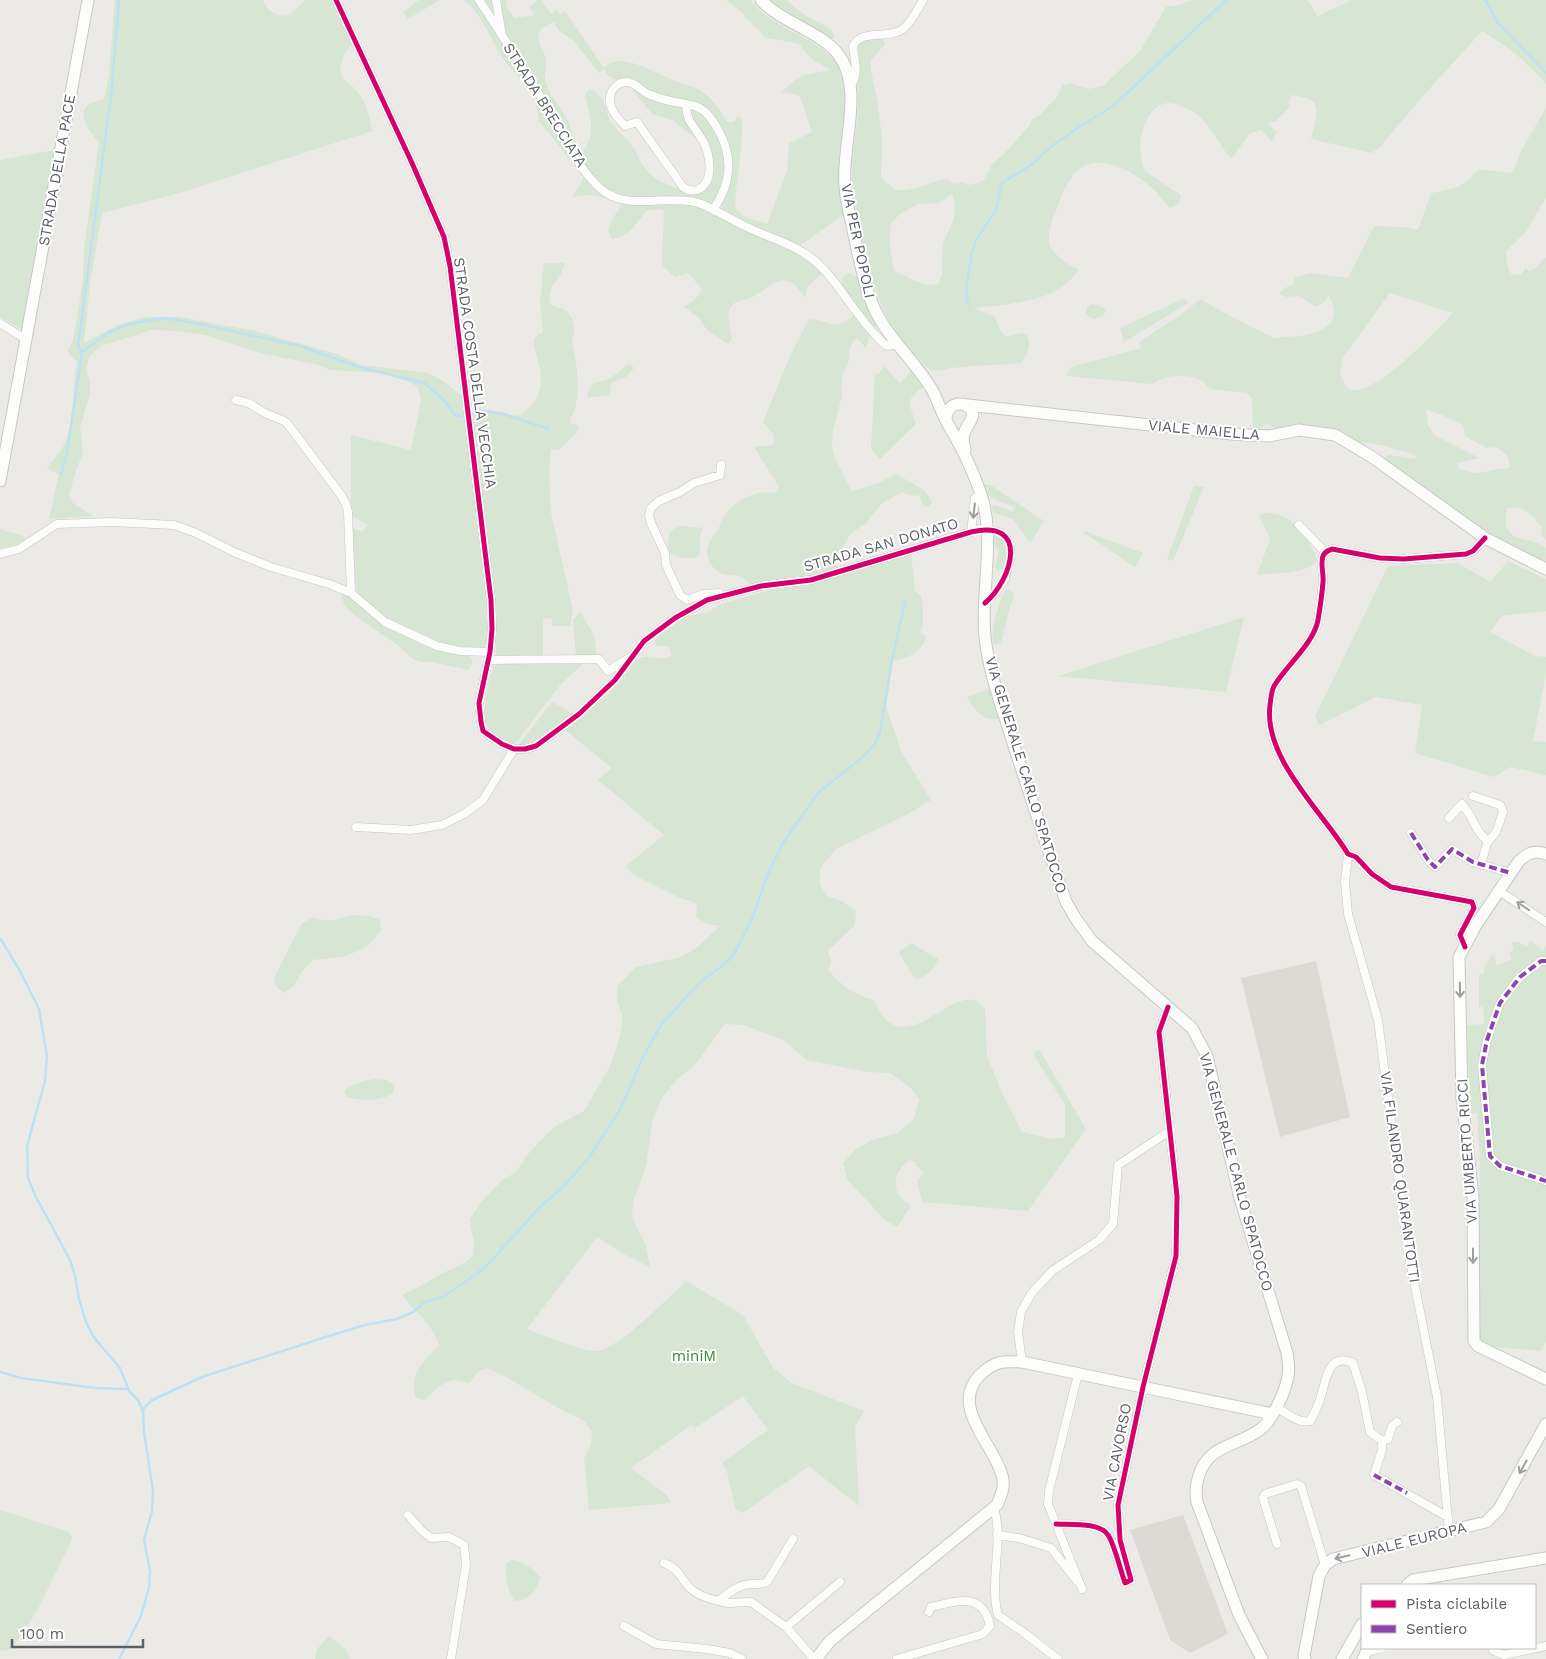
<svg xmlns="http://www.w3.org/2000/svg" width="1546" height="1659" font-family="'Work Sans',sans-serif">
	<rect width="100%" height="100%" fill="#ebeae6"/>
	<path fill="#dddad6" d="M1316,961l34,156 -70,20 -39,-159z
		M1183,1515l45,119 -38,19 -20,-13 -40,-110z"/>
	<path fill="#d6e6d2" fill-rule="evenodd" d="M115,0h148c4,12 19,21 30,12 4,-3 8,-8 12,-12h27l20,43c-8,11 -18,27 -6,38 6,5 12,10 16,17 6,10 8,22 10,33l-196,63 -74,19 -12,71 -6,59 34,-18 28,-8h34l75,14 82,23 24,11 67,8 15,8 19,15 18,129 9,90 -2,31 -9,3 -17,1 -23,-6 -48,-22 -32,-26 -3,-15 -3,-53 11,4 4,-8 -16,-8v-81l60,15 10,-50 -3,-13 -11,-6 -26,-8 -51,-3 -11,-5 -59,-12 -54,-18 -30,-4 -24,-1 -51,16 -12,11 -3,11 4,15v11l-10,34 3,25 -7,17 -7,25 4,8 20,13 -44,3 10,-45 -12,-5c4,-7 11,-14 16,-22 12,-24 9,-59 14,-85l-10,-11 5,-9 3,-12 8,-50 1,-30 15,-108c-7,-7 -24,-28 -11,-37 4,-3 11,-4 16,-6l5,-24z
		M419,0h21l-32,19 -5,-7z
		M464,0h43l-1,6 8,12 20,-3 -4,-8 7,-7h4l10,14 6,-5 3,6 5,-4 39,57c4,-4 7,-6 13,-7 17,-1 35,10 51,17 14,6 30,8 41,19 8,8 13,16 18,25h7l4,-6 4,4c1,30 -6,58 -7,87l9,10 23,7 20,-53 2,-28 23,-11 -12,-35 -5,-3 -14,-2 14,-12 9,-5 27,-5 -21,-12 -10,-13 -8,-3 -27,-4 -26,-28 -13,-10h25c24,34 81,37 95,80l1,141 -5,-5 -43,30 -4,-1v8l14,8 13,12 -14,13 -3,12c-19,-30 -28,-16 -51,-2 -7,5 -19,3 -24,12 -4,8 1,22 2,31l-4,5 -21,-14 -8,-12 -16,-12c9,-2 14,-8 19,-16l-13,-17 -14,4 -13,-11 2,-55 -4,-2 -14,2c-9,12 -18,26 -34,28l-4,-9 4,-11 10,-14c-19,-9 -29,-12 -49,-8l11,-20 -45,-56 -3,-17v-18l-8,-11 -9,2c-5,-5 -11,-11 -15,-18 -14,-19 -20,-43 -40,-59zM554,22l4,8 16,11 25,32 5,-4c4,10 11,11 21,11l27,34 20,6 26,20 13,16 -3,27 -20,9c-14,-6 -31,-9 -41,-21 -7,-8 -10,-19 -16,-27 -6,-8 -14,-13 -19,-21 -9,-14 -5,-27 -22,-34l-5,5c4,21 13,39 -3,59 -9,-13 -8,-19 -14,-32 -6,-14 -21,-27 -23,-43 -1,-7 2,-12 1,-19 -2,-8 -10,-18 -7,-26 3,-6 9,-8 15,-11z
		M770,0h17l16,14 28,15 4,8 -4,2 -57,-33z
		M1192,0h116l9,16h2c11,-7 22,-10 33,-16h194v84c-20,-23 -39,-38 -64,-53l-60,66 -43,51 -7,5 -61,-14c3,-13 8,-25 3,-37l-8,-4 -14,-3 -4,8 2,3 -15,16h-4l-3,2 9,8 -5,9 -11,-11 -11,3 -19,26c-10,-13 -25,-40 -39,-48 -6,-3 -17,-8 -22,-8 -24,0 -32,35 -29,53 0,5 2,10 4,15l36,24 -2,9 -9,4c-6,-6 -11,-14 -18,-20 -18,-16 -53,-37 -75,-17 -10,10 -16,25 -20,37 -4,9 -11,28 -7,37 5,12 18,19 29,25 -4,4 -7,9 -11,12 -20,20 -67,23 -94,26l21,9 4,11 7,9 16,-4 5,1c5,14 1,18 -6,29 -23,3 -45,2 -68,5 -6,0 -12,4 -19,2 -9,-1 -18,-15 -25,-22 -29,-31 -39,-72 -48,-113 -4,-21 -9,-41 -9,-63 0,-23 6,-46 6,-68 1,-21 -3,-40 -2,-60l6,-5 20,-2 3,7 -14,16v10l7,34 4,36 -1,35 4,7 11,8h10l18,-4 15,-6 8,-1 7,5 8,-2 7,3 14,-4 10,-18 11,-9 25,-28 3,-7c9,-3 10,-7 16,-13 9,-9 10,-8 14,-21l9,-2 18,6 15,-4 35,-33 27,-45 10,-1zM952,194l3,11 -1,14 -11,24 -1,32 -4,9c-17,3 -29,-7 -44,-13l-5,-32 2,-16 9,-9 18,-10 21,-1z
		M1546,108v90l-22,36 -15,14 -3,4 2,15 3,7 9,1 6,-7 2,3 8,-3 10,-11v283l-5,-6 1,-7c-10,-11 -18,-23 -35,-18 -8,38 24,25 39,39v17l-64,-31 -94,-71 -4,-5 5,-3 26,4 2,-2 -4,-3 -32,-9 -22,-3 -22,-8 -59,-5 -12,-5 -10,7 -3,-2 -1,-31 -5,-5 -37,-4c-3,-3 -5,-6 -8,-8 -14,-8 -38,-6 -50,3l-84,-8 -2,-2 5,-7 70,-19 -2,-6 40,-26 22,-17c7,6 70,39 75,39 3,0 5,-1 8,-1 26,0 65,-8 44,-42l-3,7 -9,5 -17,-11 -13,1 -6,-3 5,-6 9,-4v-7l18,-4 36,5 26,-52 29,1 15,3 13,-37c22,-3 33,-6 47,-24l34,4 9,-22zM1390,293l63,20c-18,20 -66,69 -91,76 -3,1 -8,1 -12,1l-5,-5 -5,-11 3,-17zM1426,410l14,4 23,11 2,11 22,12 9,-1 11,8 3,11 -3,3c-23,-2 -24,11 -48,-1l-2,-5 22,-5 -45,-23 -6,-10z
		M54,150l-31,180 -23,-13v-157z
		M544,263h20c-1,17 -18,21 -14,41 5,4 10,3 15,6 9,5 11,23 7,31 5,20 7,43 4,63 -1,7 -5,12 -6,19l9,3 -2,7 -19,17 -7,-1 -2,23 2,41 22,97 -3,16h-18v-7l-9,-1v39h-47l-2,-66 -21,-177 6,-5 39,7c22,-13 27,-31 20,-55 -2,-9 -5,-14 -4,-23l9,-6 -3,-31z
		M848,273l9,4 9,21 13,27 -1,2h-5c-11,-11 -30,-33 -32,-48z
		M1183,299l5,4 -64,39 -4,-14z
		M1091,304l7,1 8,4 -2,6 -10,4 -5,-2 -4,-4 2,-6z
		M855,315l15,19 -4,14 -8,-9 -4,2 -4,6 -2,17 -6,13 -1,11 1,7 -9,37 -1,15 2,10 18,34 26,-8 18,-9 28,16 8,12 -3,5 -6,-1 -4,-11 -5,1 -12,-4 -21,12 -15,19 -17,12 -5,11 -11,12 5,9 -27,10 -60,9c-13,-19 -28,-5 -38,-19 -12,-16 -4,-25 5,-38 3,-5 5,-12 9,-17 12,-14 30,-22 48,-19l4,-6 -25,-40 19,-2 1,-10 -11,-13 27,-66 19,-37c24,2 23,13 46,-4z
		M627,365h4l3,3 -8,9 -15,6 -1,12 -23,3c4,-21 8,-12 23,-20 6,-3 11,-9 17,-13z
		M884,366l16,17 13,-13 12,16c-20,12 -16,17 -9,38l-36,35 -9,-11 4,-75 3,2z
		M985,484l7,2 52,35 -14,22 -17,-24 -20,-7 -1,-7 6,1 15,6 1,-5c-9,-5 -32,-7 -29,-23z
		M1194,486l10,1 -31,74 -6,-2z
		M1267,513c8,1 16,2 23,7 10,7 24,29 28,41 -17,15 -40,11 -61,14l13,-36 -11,-24z
		M684,526l19,2c-6,9 0,20 -5,29 -12,3 -19,2 -29,-4 -1,-15 -3,-25 15,-27z
		M0,529l23,7 2,3 -13,7 -12,2z
		M1084,531l59,22 -8,14 -52,-35z
		M993,534c20,1 22,31 4,38l-2,-6 4,-14 -6,-10z
		M911,554l4,37 6,5 2,8v21l-3,6 6,6c-4,15 -18,21 -33,24l-7,46 16,46 29,47 -21,13 -74,36 -16,19v17l7,11 12,4 17,10 -1,15 -27,26 3,10 -3,9c15,17 25,24 46,30 3,6 7,15 12,20 28,26 66,-30 90,-19 3,1 7,5 9,7l2,48 16,39 19,37 30,7 13,-2v-32l-32,-51 6,-5 47,80 -58,82 -106,-9 -5,-21 7,-8 -9,-8 1,-3 -6,-2c-12,7 -19,22 -11,35 3,4 9,8 12,11l-14,21 -12,-7 -38,-41 -4,-16 12,-13 17,-10 26,-7 16,-14 5,-19 -8,-12 -21,-15 -23,-1 -60,-12 -22,-19 -41,-16 -19,-1 -31,42 -18,14 -14,18 -9,21 -7,47 -13,36 -1,15 14,29 4,21 -23,-11 -30,-19 -70,92c14,6 55,22 69,22 22,-1 72,-53 90,-70l57,34 30,53 19,15 72,28 -9,16 4,79 -50,-40 -66,47 -7,-3 -9,-38 -5,-9 46,-33 -25,-34 -48,32 -4,-3 -60,43 36,27 4,8 -82,7 -5,-51 7,-14 1,-13 -7,-10 -8,-5 -17,-8 -54,-32 -19,-9 -9,4 -9,11 -16,-3 -12,5 -17,15 -8,-2c-6,-25 5,-35 23,-52 -6,-22 -24,-34 -37,-51 14,-6 26,-13 39,-21 12,-6 22,-9 32,-18l1,-15 -3,-12 -1,-10 10,-15 22,-24 13,-7 14,-20 25,-26 30,-16 25,-43 9,-24 5,-26 -6,-18 1,-14 18,-19 42,-9 16,-8 26,-24c-9,-1 -16,-2 -24,-10l1,-8 -1,-5 -16,-5 -47,-23 -7,-9 38,-31 -66,-55 14,-12 -48,-39c22,-17 45,-33 62,-54 4,-5 8,-14 15,-17 7,-4 18,4 30,-2v-5l-4,-5h-8l-6,-3 6,-7 26,-19 23,-5 11,-7 23,-7 39,-11 42,-6z
		M1508,561l38,18v32l-44,5 -12,16 45,24 11,1v16l-13,68 13,1v33l-36,-8 -16,10 -79,-24 7,-48 -46,-8 -57,28 -4,-8 73,-151 70,-3 32,19z
		M1009,589l5,5 -1,6 -2,3 -9,37 -3,4h-5c-5,-17 5,-38 11,-54z
		M344,593l8,3 27,25 66,29 23,5 4,5v4l-4,6 -36,-8h-12l-9,-4 -11,-11 -44,-31 -11,-10 -4,-10z
		M580,612l15,25 1,19h-20l-3,-36z
		M1244,617l-18,75 -168,-16z
		M517,661l63,2 1,3 -20,18 -47,61c-43,-11 -28,-47 -21,-78l9,-5z
		M992,688l8,31c-19,2 -24,-8 -33,-22z
		M552,702l22,12 -32,24 -22,8v-3z
		M350,915c11,0 19,0 30,5l1,10 -13,16 -10,5 -16,6 -29,3 -11,11 -7,13 -10,9 -8,-5 -3,-8 2,-6 26,-51 10,-5c16,3 22,4 38,-3z
		M1530,941l13,10 3,-5v396l-5,9 -57,-5 -7,-7 3,-177 -3,-49h-6l-5,-88 18,-1 -1,-17h-4v-32l5,-2 1,-8 8,-11 4,11 15,-6 -3,-6 5,-3 -3,-7 7,-1 9,5z
		M911,943l27,16c-4,10 -10,15 -19,20l-5,-1 -15,-26z
		M375,1079l12,1 7,5 -1,8c-14,9 -31,8 -46,4l-3,-6c10,-8 19,-10 31,-12z
		M0,1510l69,22 3,4 -1,6 -34,69 -23,34 -5,5 -7,1 -2,-1z
		M511,1560c12,1 21,7 29,17 -2,12 -12,24 -25,24 -8,-11 -10,-23 -9,-37z
		M329,1636l18,14 3,9h-35l2,-10z"/>
	<g fill="none" stroke-linecap="round" stroke-linejoin="round">
		<path stroke="#bde1f3" stroke-width="2.5" d="M1485,0l13,23 48,50
			M968,305l-2,-15 6,-37 4,-13 20,-30 6,-27 29,-18 20,-18 29,-21 27,-16 19,-16 100,-94
			M82,352l-4,-6 34,-258 7,-88
			M473,415l6,-5 25,4 45,15
			M61,475l6,-22 15,-101 26,-19 21,-9 35,-6 26,4 110,24 59,21 65,16 20,17 11,15 7,2
			M0,938l20,33 19,38 8,47 -2,25 -18,65 1,32 7,17 35,65 5,16 4,23 7,23 5,10 5,8 24,28 9,23 9,9 5,11 1,21 9,59 -1,20 -8,29 6,32 -1,15 -8,29 -22,43
			M0,1372l21,6 74,10 33,1
			M143,1411l1,-3 8,-8 50,-23 130,-42 33,-10 32,-6 9,-4 7,-3 12,-10 18,-5 35,-24 14,-13 49,-54 21,-18 26,-29 32,-49 23,-53 18,-32 38,-42 23,-17 11,-10 19,-37 17,-48 14,-28 35,-50 47,-38 9,-10 6,-12 12,-73 13,-58"/>
		<path stroke="#c7c8c6" stroke-width="8" stroke-dasharray="8 4" stroke-linecap="butt" d="M982,529c34,-1 33,26 23,49"/>
		<g stroke="#c5c6c6" stroke-width="9">
			<path id="street" d="M336,0l76,163 32,74 6,29 41,334 1,29 -2,23 -11,51 2,19 2,9 19,13 12,5h11l11,-3 43,-32 36,-34 29,-39 31,-23 32,-18 54,-14 50,-6 169,-51
				M479,0c22,33 44,68 65,102 15,27 40,81 68,94 22,11 58,0 83,6 14,3 39,20 54,26 18,9 38,14 55,25 28,17 45,53 67,77 5,5 10,12 16,16l10,-2
				M496,0l5,30
				M850,85c10,-9 4,-27 3,-39 9,-18 35,-6 50,-17 9,-7 14,-19 20,-29
				M686,104c-13,-2 -26,-5 -38,-10 -6,-3 -13,-11 -20,-12 -10,-1 -18,8 -18,17 -1,10 8,20 15,27l12,-4 46,65c4,3 9,4 14,3 18,-7 13,-34 7,-47 -4,-8 -10,-15 -15,-23 -2,-6 -3,-10 -3,-16 17,3 21,8 30,22 18,30 16,56 -3,84
				M0,323l25,16
				M236,400c17,3 16,6 29,13 7,4 15,5 22,10l54,72 5,9 2,8 3,81
				M1299,525l26,27
				M971,532l4,-34 5,-4
				M0,554l19,-5 38,-25 55,-2 62,3 22,8 40,20 35,14 58,17 22,9 34,29 52,24 23,5 30,1
				M719,593l-16,1 -16,6 -7,-5 -14,-30 -1,-12 -14,-30 -2,-8 2,-7 8,-7 21,-9 14,-9 26,-8 1,-10
				M985,603l13,-13 7,-12
				M489,660l110,-1 9,12 21,-13
				M1473,796l27,9 3,6 -3,10 -4,11 -9,11 -6,22
				M1449,818l13,-14c11,12 13,28 26,37
				M356,827l55,3 31,-5 22,-11 19,-14 31,-51
				M1411,833l17,27 7,7 17,-18 21,13 38,11
				M1348,854l-3,28 3,32 30,106 29,226 30,151 12,135
				M1499,891l47,31
				M1465,947l-5,-12 14,-27 -2,-6 -81,-15 -19,-13 -16,-17 -8,-3c-26,-43 -85,-96 -78,-149 1,-6 1,-13 4,-19 12,-20 40,-43 44,-66 2,-12 4,-25 5,-38 1,-8 -3,-19 0,-26 2,-5 5,-5 9,-7l48,9 24,1 62,-5 7,-3 12,-13
				M1546,961h-5l-21,16 -20,26 -13,37 -5,25 8,91 10,10 46,15
				M1022,1362l-4,-30 3,-20 10,-18 21,-23 47,-31 14,-16 5,-59 53,-35
				M1078,1374l-29,117 -1,13 34,85
				M1276,1407c10,6 23,17 34,14 4,-7 8,-14 10,-22 6,-16 7,-48 33,-36l9,29 8,40 12,9 6,-2 4,-13 5,-4
				M1382,1441v9l-8,25 74,42
				M994,1508c10,31 -5,74 4,107l25,17 35,27
				M408,1515l13,15 10,8 18,-1 15,8 2,20 -15,94
				M1056,1524c14,1 44,-2 52,11 6,8 13,37 17,48l6,-3 -11,-40 -2,-35 25,-118 33,-131 1,-60 -18,-164 9,-25
				M997,1535l22,3 32,10 26,33
				M793,1539l-26,43c-6,3 -9,2 -16,2 -12,0 -23,9 -32,17l9,2 23,-1 35,25 28,32
				M1277,1544l-14,-46 2,-4 32,-10 4,2 24,79
				M664,1563c16,6 15,14 26,25 8,8 19,11 29,13
				M624,1626l32,18 51,5 23,4 12,6
				M786,1627l54,-45
				M1492,1648l2,3 10,4 42,-9
				M1366,1652l16,-4
				M897,1659l86,-25 7,-8c-7,-35 -33,-25 -59,-19l-2,5"/>
		</g>
		<g stroke="#c8c8c7" stroke-width="13">
			<path id="secondary" d="M761,0c21,23 59,31 77,54 27,35 3,92 7,132 1,15 5,30 8,44 5,23 9,46 17,68 12,35 42,59 61,90 7,11 10,25 17,36 14,24 27,50 35,77 12,47 -4,97 3,144 5,34 18,68 28,101 17,52 34,104 52,156l10,17 16,22 100,87 15,28 33,142 47,155c1,7 3,15 1,23 -2,14 -15,43 -26,52 -21,18 -53,15 -63,47 -3,9 -4,17 -2,27l42,113 23,44
				M963,404c20,10 3,19 1,30 -2,5 0,11 1,16
				M946,419c1,-9 4,-14 13,-15l273,30 37,2 30,-6 36,5 37,22 113,81 61,31
				M0,481l88,-481
				M1546,854c-12,-4 -18,-1 -27,7l-43,64 -17,32 3,141 11,99 1,144 4,5 68,33
				M1407,1585l6,-5 133,-22
				M816,1659l14,-18 167,-136c5,-12 9,-20 4,-33 -10,-30 -51,-67 -21,-97 14,-14 23,-14 42,-13l251,52
				M1305,1659l-1,-3 15,-80 6,-11 8,-6 153,-37 13,-13 47,-85
				M1342,1659l20,-35
				M1363,1659l5,-11"/>
		</g>
		<use href="#street" stroke="#fcfcfb" stroke-width="8"/>
		<use href="#secondary" stroke="#fcfcfb" stroke-width="11"/>
		<path stroke="#8e44ad" stroke-width="4" stroke-dasharray="8 4" stroke-linecap="butt" d="M1411,833l17,27 7,7 17,-18 21,13 38,11
			M1546,961h-5l-21,16 -20,26 -13,37 -5,25 8,91 10,10 46,15
			M1374,1475l33,18"/>
		<g stroke="#fff" stroke-width="8">
			<path id="cycleway" d="M336,0l76,163 32,74 6,29 41,334 1,29 -2,23 -11,51 2,19 2,9 19,13 12,5h11l11,-3 43,-32 36,-34 29,-39 31,-23 32,-18 54,-14 50,-6 160,-48c59,-14 42,47 14,71
				M1465,947l-5,-12 14,-27 -2,-6 -81,-15 -19,-13 -16,-17 -8,-3c-26,-43 -85,-96 -78,-149 1,-6 1,-13 4,-19 12,-20 40,-43 44,-66 2,-12 4,-25 5,-38 1,-8 -3,-19 0,-26 2,-5 5,-5 9,-7l48,9 24,1 62,-5 7,-3 12,-13
				M1056,1524c14,1 44,-2 52,11 6,8 13,37 17,48l6,-3 -11,-40 -2,-35 25,-118 33,-131 1,-60 -18,-164 9,-25"/>
		</g>
		<use href="#cycleway" stroke="#d6006c" stroke-width="5"/>
	</g>
	<defs><path id="oneway-shaft" d="M-6 0H5M1.5-3L5.5 0L1.5 3" fill="none" stroke-width="1.6" stroke-linecap="round" stroke-linejoin="round" transform="scale(1.25)"/></defs>
	<g stroke="#9c9ea0">
		<use href="#oneway-shaft" transform="translate(974 511) rotate(97)"/>
		<use href="#oneway-shaft" transform="translate(1523 906) rotate(-146)"/>
		<use href="#oneway-shaft" transform="translate(1460 990) rotate(89)"/>
		<use href="#oneway-shaft" transform="translate(1473 1256) rotate(90)"/>
		<use href="#oneway-shaft" transform="translate(1523 1467) rotate(119)"/>
		<use href="#oneway-shaft" transform="translate(1342 1557) rotate(166)"/>
	</g>
	<g text-anchor="middle" dominant-baseline="central" stroke-width="4" stroke-linejoin="round" paint-order="stroke">
		<g font-size="15" fill="#5c6064" stroke="#fff">
			<text transform="translate(545 105) rotate(58)">STRADA BRECCIATA</text>
			<text transform="translate(57 170) rotate(-80)">STRADA DELLA PACE</text>
			<text transform="translate(858 241) rotate(78)">VIA PER POPOLI</text>
			<text transform="translate(475 373) rotate(82)">STRADA COSTA DELLA VECCHIA</text>
			<text transform="translate(1204 430) rotate(5)">VIALE MAIELLA</text>
			<text transform="translate(881 545) rotate(-16)">STRADA SAN DONATO</text>
			<text transform="translate(1026 775) rotate(73)">VIA GENERALE CARLO SPATOCCO</text>
			<text transform="translate(1467 1151) rotate(-94)">VIA UMBERTO RICCI</text>
			<text transform="translate(1236 1172) rotate(75)">VIA GENERALE CARLO SPATOCCO</text>
			<text transform="translate(1400 1177) rotate(82)">VIA FILANDRO QUARANTOTTI</text>
			<text transform="translate(1117 1452) rotate(-79)">VIA CAVORSO</text>
			<text transform="translate(1414 1540) rotate(-14)">VIALE EUROPA</text>
		</g>
		<g font-size="15" fill="#3e833b" stroke="#fff">
			<text x="694" y="1356">miniM</text>
		</g>
	</g>
	<rect x="1361" y="1584" width="175" height="65" fill="#ffffff" stroke="#bebfc1"/>
	<rect x="1371" y="1600" width="25" height="8" fill="#d6006c" stroke="#bebfc1"/>
	<text x="1406" y="1609" font-size="15" fill="#5c6064">Pista ciclabile</text>
	<rect x="1371" y="1625" width="25" height="8" fill="#8e44ad" stroke="#bebfc1"/>
	<text x="1406" y="1634" font-size="15" fill="#5c6064">Sentiero</text>
	<path d="M12 1639v8h131v-8" fill="none" stroke="#5c6064" stroke-width="2.5"/>
	<text x="20" y="1639" font-size="15" fill="#5c6064" stroke="#ffffff" stroke-width="4" paint-order="stroke">100 m</text>
</svg>
